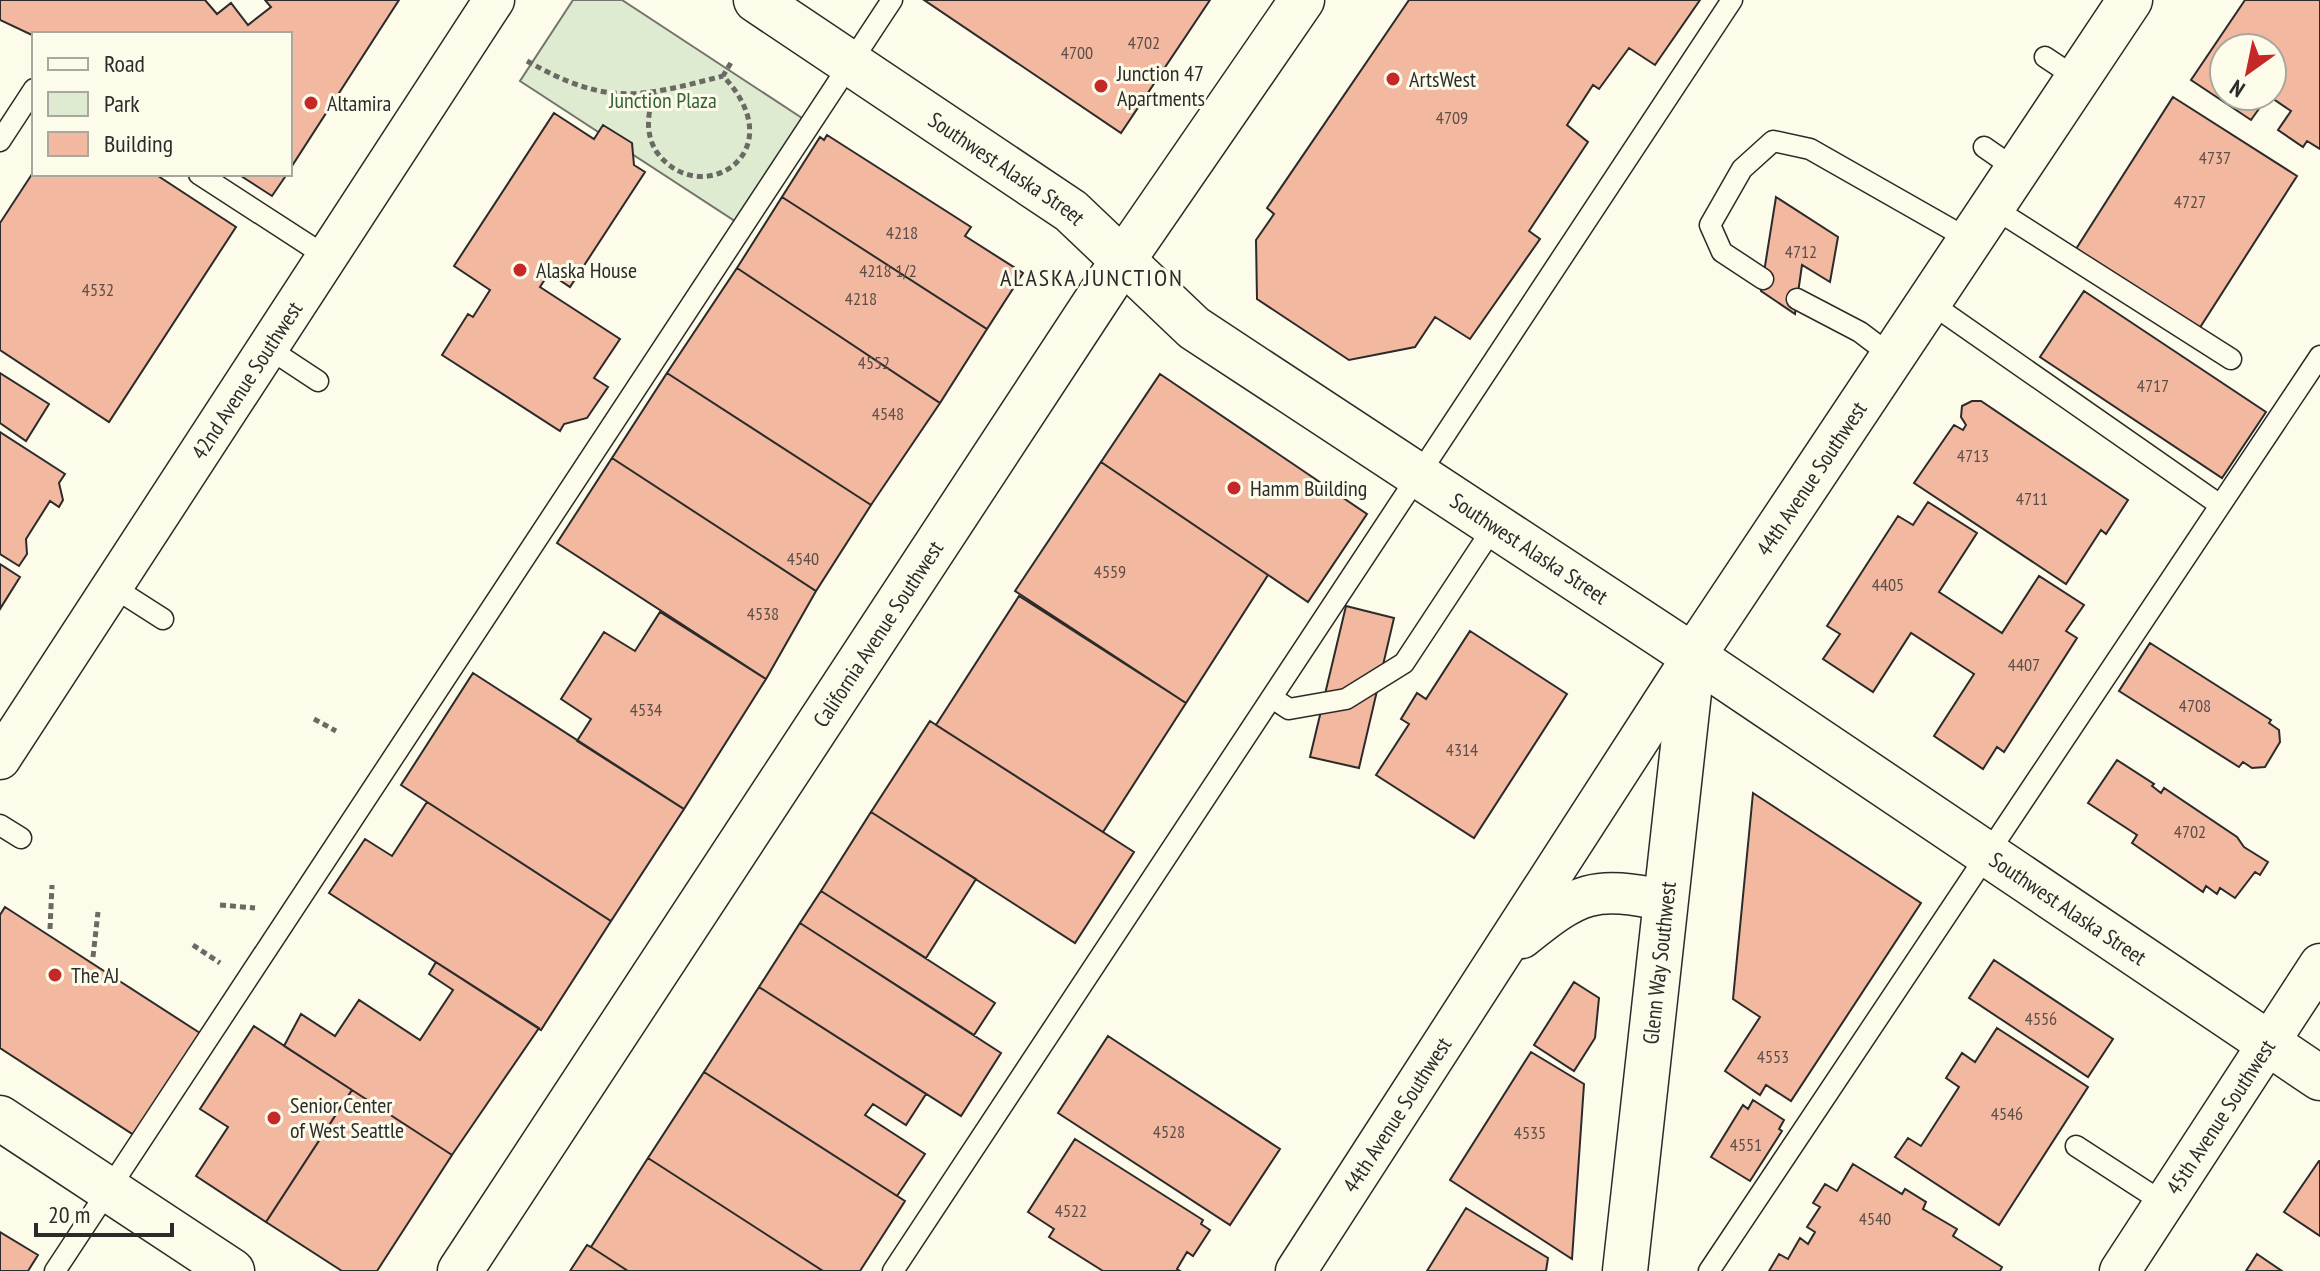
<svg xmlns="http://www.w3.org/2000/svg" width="2320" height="1271" font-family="'PT Sans Narrow',sans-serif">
	<rect width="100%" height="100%" fill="#fdfbea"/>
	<path fill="#deebd1" stroke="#74746e" stroke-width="2" d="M573,0h49l183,120 -67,103 -218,-142z"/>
	<path fill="#f2b8a0" stroke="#2b2b2b" stroke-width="2" d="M0,0h205l12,14 14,-11 17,22 23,-18 -6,-7h134l-109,169v-135l-256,2 -34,-16z
		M924,0h286l-89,133z
		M1409,0h291l-45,65 -26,-17 -30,41 -6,-4 -26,40 21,17 -59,89 11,8 -70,100 -35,-22 -20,30 -66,13 -92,-61 -1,-59 18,-26 -7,-6z
		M2245,0h75v149l-13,-8 -4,6 -25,-17 13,-19 -22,-15h3v-48h-48v48h44l-17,24 -60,-40z
		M2173,97l124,79 -98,153 -123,-80z
		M554,113l40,26 9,-14 29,18 2,22 11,7 -75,115 -21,-14 -9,14 80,52 -26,39 14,9 -21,31 -23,6 -4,7 -118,-76 26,-41 5,3 17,-27 -36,-24z
		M827,135l144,92 -6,9 58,37 -36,56 -205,-132 38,-60 4,3z
		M34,171v3h121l81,53 -127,195 -109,-72v-127z
		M238,174h49l-15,22z
		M782,197l205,132 -47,74 -203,-135z
		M1776,197l62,40 -8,45 -28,-17 -7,49 -34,-23z
		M737,268l203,135 -69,102 -204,-132z
		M2084,291l182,121 -44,66 -182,-121z
		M0,373l49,31 -23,37 -26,-18z
		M667,373l204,132 -55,86 -204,-133z
		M1160,374l207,140 -59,88 -207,-140z
		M1972,401h9l147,99 -22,34 -5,-4 -35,54 -152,-101 40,-58 9,5 3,-5 -5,-8 1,-11z
		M0,432l65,42 -6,9 4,17 -4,7 -9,-6 -24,38 1,15 -8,12 -19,-12z
		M612,458l204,133 -50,88 -209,-136z
		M1101,462l167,113 -82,128 -171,-112z
		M1928,502l49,31 -38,59 63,41 37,-57 45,29 -18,26 11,7 -73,114 -7,-5 -14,22 -49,-33 40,-62 -63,-41 -38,59 -50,-33 17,-25 -13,-8 71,-110 15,9z
		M0,564l20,13 -20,32z
		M1019,596l167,107 -83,129 -167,-107z
		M1346,606l48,12 -35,150 -49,-11z
		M660,612l106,67 -82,130 -107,-68 14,-22 -30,-20 43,-67 31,19z
		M1470,631l97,63 -93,144 -98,-63 33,-51 -8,-5 16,-26 9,6z
		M2150,643l121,77 -2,3 10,7 1,12 -15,25 -13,1 -9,-6 -4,5 -120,-76z
		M473,673l211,136 -73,112 -210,-136z
		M930,721l204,131 -59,91 -204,-131z
		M2117,760l37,24 -2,2 9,7 3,-5 73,49 7,10 24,15 -8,13 -5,-3 -20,26 -15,-10 -3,6 -11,-8 -3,6 -71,-49 5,-8 -49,-32z
		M1753,793l168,110 -130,198 -25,-16 -6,10 -35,-24 35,-54 -27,-18z
		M427,802l184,119 -70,109 -212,-137 36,-54 27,17z
		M871,812l105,67 -50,79 -105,-67z
		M821,891l174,112 -21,32 -174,-112z
		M5,907l198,128 -66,102 -137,-89v-133z
		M800,923l201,130 -40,63 -202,-129z
		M1994,960l119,79 -25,38 -119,-79z
		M436,962l103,66 -87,127 -168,-109 17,-32 34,22 24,-36 61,40 33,-50 -24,-16z
		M1574,982l25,16 -4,40 -21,33 -40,-26z
		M759,987l167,107 -20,31 -33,-21 -8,11 60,39 -28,42 -193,-124z
		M254,1026l98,64 -86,132 -70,-46 32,-49 -28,-18z
		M1997,1028l91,59 -89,138 -104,-68 13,-19 13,8 38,-59 -13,-9 16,-25 13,9z
		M1108,1036l172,113 -50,76 -172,-112z
		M1531,1052l53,32 -12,175 -122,-79z
		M704,1072l201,129 -45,70h-37l-175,-113z
		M352,1090l100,65 -75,116h-35l-76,-49z
		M1753,1100l31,20 -5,9 3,2 -32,50 -39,-24 32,-52 5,4z
		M1075,1139l128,81 -2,4 9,6 -17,26 -6,-4 -10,17 3,2h-77l-54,-34 5,-8 -26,-17z
		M648,1158l175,113h-195l-37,-24z
		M2319,1161h1v75l-36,-24z
		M1853,1164l49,30 3,-5 21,13 -3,7 34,20 -4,7 49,31 -2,4h-231l10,-17 9,5 12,-21 8,6 7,-12 -8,-5 13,-20 -7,-4 12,-19 12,7z
		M1466,1208l82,50 -2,13h-119z
		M0,1232l38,23 -10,16h-28z
		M587,1245l4,2 37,24h-58z
		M2257,1254l25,17h-36z"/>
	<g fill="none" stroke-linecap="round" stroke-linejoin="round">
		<g stroke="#2b2b2b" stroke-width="23">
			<path id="service" d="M2045,57l33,22
				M0,141l34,-52
				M1984,147l33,23
				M199,174l128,83
				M1992,207l239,152
				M1763,279l-41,-27 -12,-27 32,-56 31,-28 37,8 160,91
				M1797,299l63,33 33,25
				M1929,302l291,203
				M268,348l50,33
				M113,587l50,32
				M1272,698l17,11 57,-10 58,-36 91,-138
				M0,825l21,13
				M2076,1146l88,57
				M55,1271l837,-1271
				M893,1271l839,-1271
				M1709,1271l611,-915"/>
		</g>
		<g stroke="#2b2b2b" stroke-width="43">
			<g id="minor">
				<path id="s1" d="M0,759l494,-759"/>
				<path d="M1522,938c57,-46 71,-53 144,-37"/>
				<path id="s2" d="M1296,1271l397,-615"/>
				<path id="s3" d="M2120,1271l200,-307"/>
			</g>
		</g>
		<g stroke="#2b2b2b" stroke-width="47">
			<g id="tertiary">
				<path id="s4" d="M1693,656l627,422"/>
				<path d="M0,1118l232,153"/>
				<path id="s5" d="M1625,1271l68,-615 437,-656"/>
			</g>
		</g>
		<g stroke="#2b2b2b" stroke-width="47">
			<g id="secondary">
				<path id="s6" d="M756,0l315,211 123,117 499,328"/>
				<path id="s7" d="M460,1271l663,-1011 179,-260"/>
			</g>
		</g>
		<path stroke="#6a6964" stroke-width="5" stroke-dasharray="6 4" stroke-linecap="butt" d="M527,61c80,45 110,37 196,15
			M656,93c-9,18 -11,40 0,58 42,61 141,3 67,-75l9,-15
			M314,719l22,12
			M220,905l35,3
			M50,929l2,-44
			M193,945l27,18
			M93,957l5,-45"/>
		<use href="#service" stroke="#fdfbea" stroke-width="20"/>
		<use href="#minor" stroke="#fdfbea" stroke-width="40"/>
		<use href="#tertiary" stroke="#fdfbea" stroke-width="44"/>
		<use href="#secondary" stroke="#fdfbea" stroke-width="44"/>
	</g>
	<g fill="#c62828" stroke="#fdfbea" stroke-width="3">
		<circle cx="1393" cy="79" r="8"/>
		<circle cx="1101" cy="86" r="8"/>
		<circle cx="311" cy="103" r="8"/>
		<circle cx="520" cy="270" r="8"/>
		<circle cx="1234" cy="488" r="8"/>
		<circle cx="55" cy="975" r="8"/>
		<circle cx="274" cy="1118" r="8"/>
	</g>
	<g text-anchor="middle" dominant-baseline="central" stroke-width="6" stroke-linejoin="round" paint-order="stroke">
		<g font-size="18" fill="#5d4e48">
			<text x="1144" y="42">4702</text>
			<text x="1077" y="52">4700</text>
			<text x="1452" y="117">4709</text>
			<text x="2215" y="157">4737</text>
			<text x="2190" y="201">4727</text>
			<text x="902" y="232">4218</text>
			<text x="1801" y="251">4712</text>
			<text x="888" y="270">4218 1/2</text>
			<text x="98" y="289">4532</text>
			<text x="861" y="298">4218</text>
			<text x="874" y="362">4552</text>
			<text x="2153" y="385">4717</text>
			<text x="888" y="413">4548</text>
			<text x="1973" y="455">4713</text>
			<text x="2032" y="498">4711</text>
			<text x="803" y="558">4540</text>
			<text x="1110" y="571">4559</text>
			<text x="1888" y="584">4405</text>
			<text x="763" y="613">4538</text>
			<text x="2024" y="664">4407</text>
			<text x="2195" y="705">4708</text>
			<text x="646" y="709">4534</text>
			<text x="1462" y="749">4314</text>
			<text x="2190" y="831">4702</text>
			<text x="2041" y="1018">4556</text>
			<text x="1773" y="1056">4553</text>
			<text x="2007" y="1113">4546</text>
			<text x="1169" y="1131">4528</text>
			<text x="1530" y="1132">4535</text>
			<text x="1746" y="1144">4551</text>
			<text x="1071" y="1210">4522</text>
			<text x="1875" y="1218">4540</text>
		</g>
		<g font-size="22" fill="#2b2b2b" stroke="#fdfbea" text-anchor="start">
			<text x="1117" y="73">Junction 47<tspan x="1117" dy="25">Apartments</tspan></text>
			<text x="1409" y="79">ArtsWest</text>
			<text x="327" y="103">Altamira</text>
			<text x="536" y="270">Alaska House</text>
			<text x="1250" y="488">Hamm Building</text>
			<text x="71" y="975">The AJ</text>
			<text x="290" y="1105">Senior Center<tspan x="290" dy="25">of West Seattle</tspan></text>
		</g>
		<g font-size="22" fill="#34623c" stroke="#fdfbea">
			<text x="663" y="100">Junction Plaza</text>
		</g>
		<g font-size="22" fill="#2b2b2b" stroke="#fdfbea">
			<text stroke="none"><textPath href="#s6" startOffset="302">Southwest Alaska Street</textPath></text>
			<text stroke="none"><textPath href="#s1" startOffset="452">42nd Avenue Southwest</textPath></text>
			<text stroke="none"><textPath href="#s5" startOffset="832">44th Avenue Southwest</textPath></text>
			<text stroke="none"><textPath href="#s6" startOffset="950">Southwest Alaska Street</textPath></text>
			<text stroke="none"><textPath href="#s7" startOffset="762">California Avenue Southwest</textPath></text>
			<text stroke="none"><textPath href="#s4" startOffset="452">Southwest Alaska Street</textPath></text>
			<text stroke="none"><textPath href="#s5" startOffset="310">Glenn Way Southwest</textPath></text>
			<text stroke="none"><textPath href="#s2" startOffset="186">44th Avenue Southwest</textPath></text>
			<text stroke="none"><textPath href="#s3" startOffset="184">45th Avenue Southwest</textPath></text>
		</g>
		<g font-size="24" letter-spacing="2" fill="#2b2b2b" stroke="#fdfbea">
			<text x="1092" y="277">ALASKA JUNCTION</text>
		</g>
	</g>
	<rect x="32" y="32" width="260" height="144" fill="#fdfbea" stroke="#a9a89e" stroke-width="2"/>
	<rect x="48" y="58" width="40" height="12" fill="#fdfbea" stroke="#a9a89e" stroke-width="2"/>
	<text x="104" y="72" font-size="24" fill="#2b2b2b">Road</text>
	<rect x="48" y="92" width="40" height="24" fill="#deebd1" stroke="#a9a89e" stroke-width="2"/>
	<text x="104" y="112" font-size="24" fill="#2b2b2b">Park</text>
	<rect x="48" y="132" width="40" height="24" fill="#f2b8a0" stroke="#a9a89e" stroke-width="2"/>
	<text x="104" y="152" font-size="24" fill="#2b2b2b">Building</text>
	<g transform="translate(2248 72) rotate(213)"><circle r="38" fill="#fdfbea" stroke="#a9a89e" stroke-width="2"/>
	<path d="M0-6L14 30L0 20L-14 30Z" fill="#c62828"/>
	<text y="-12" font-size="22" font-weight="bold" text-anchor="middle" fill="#2b2b2b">N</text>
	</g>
	<path d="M36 1223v12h136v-12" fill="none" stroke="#2b2b2b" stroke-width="4"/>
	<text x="48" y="1223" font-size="24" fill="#2b2b2b" stroke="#fdfbea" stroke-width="6" paint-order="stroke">20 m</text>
</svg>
